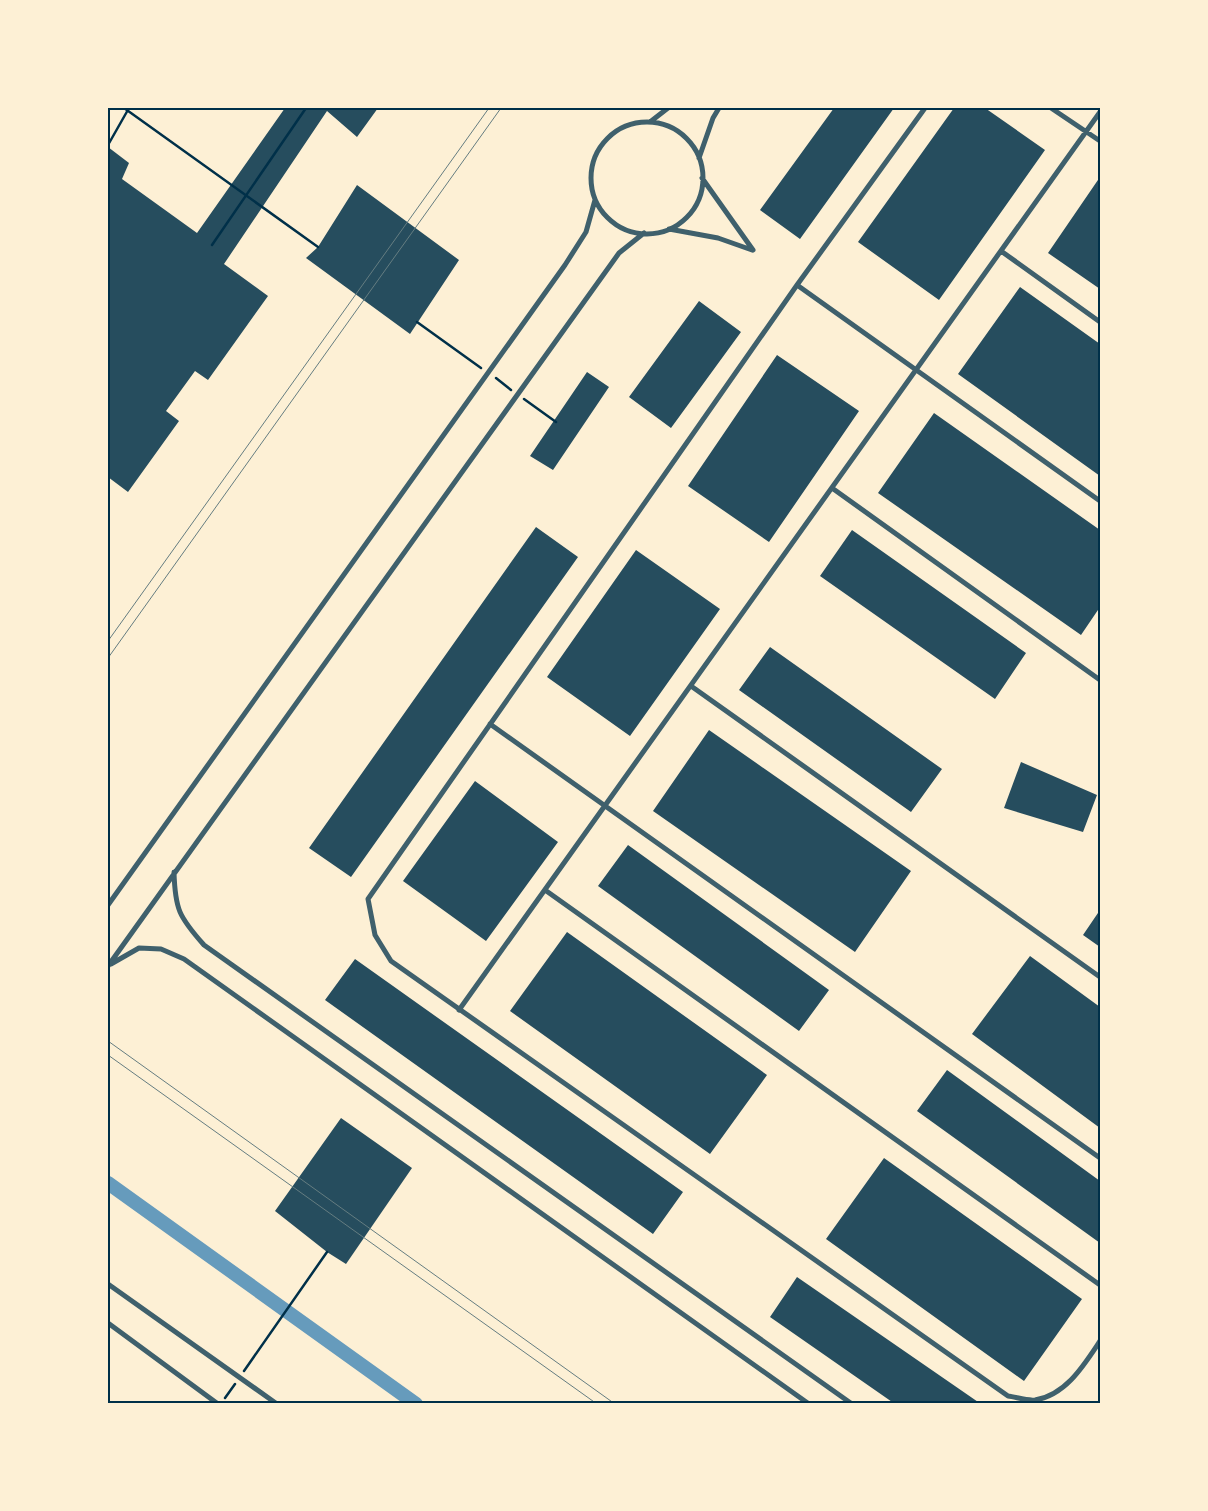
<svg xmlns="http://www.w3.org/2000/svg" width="1208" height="1511" font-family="'DM Sans',sans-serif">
	<rect width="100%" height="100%" fill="#fdf0d5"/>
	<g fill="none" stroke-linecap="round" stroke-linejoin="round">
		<path stroke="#669bbc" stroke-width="14" d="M108,1183l308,221"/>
	</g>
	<path fill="#264d5e" d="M285,108h93l-21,29 -30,-26 -103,153 44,32 -60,84 -13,-9 -29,40 13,10 -51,71 -20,-15v-330l21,16 -7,16 75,54z
		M834,108h60l-94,131 -40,-29z
		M954,108h31l60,42 -106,150 -81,-58z
		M1100,177v112l-52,-36z
		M357,185l102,75 -49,74 -104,-76 12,-11z
		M1020,287l80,57v132l-142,-102z
		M699,301l42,31 -70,96 -42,-31z
		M777,355l82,56 -90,131 -81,-56z
		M587,372l22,15 -56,83 -23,-14z
		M934,413l166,117v77l-19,28 -203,-142z
		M536,527l42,30 -227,320 -42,-29z
		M852,530l174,123 -31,46 -175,-123z
		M636,550l84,59 -90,127 -83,-59z
		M770,647l172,122 -31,43 -172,-122z
		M709,730l202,141 -56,81 -202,-141z
		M1021,762l76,33 -14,37 -79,-24z
		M475,781l83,61 -72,99 -83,-60z
		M628,845l201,145 -30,41 -201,-145z
		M1100,910v37l-17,-12z
		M567,932l200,143 -57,79 -200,-143z
		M1030,956l70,51v121l-128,-94z
		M355,959l328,233 -30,42 -328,-234z
		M947,1070l153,111v62l-183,-132z
		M341,1118l71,50 -66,96 -19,-12 -52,-41z
		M884,1158l198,141 -58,82 -198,-142z
		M797,1277l184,127h-86l-125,-87z"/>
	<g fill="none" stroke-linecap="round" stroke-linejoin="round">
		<path stroke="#003049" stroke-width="2.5" d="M124,108l194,139
			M108,145l21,-37
			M212,245l94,-137
			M417,322l64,46
			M496,378l15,12
			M524,399l32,23
			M244,1371l83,-119
			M225,1398l10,-14"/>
		<path stroke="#3f606c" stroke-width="5" d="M925,108l-128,177 -429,614 7,36 16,26 617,435c8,1 19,5 27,4 31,-5 49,-35 65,-59
			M1051,108l49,33
			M650,122l18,-14
			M591 178a56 56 0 1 1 112 0a56 56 0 1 1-112 0Z
			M699,158l14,-40 6,-10
			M702,178l51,72
			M669,229l49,9 34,12
			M1001,251l99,71
			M797,285l303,216
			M832,488l268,192
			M691,686l409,291
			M490,724l610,434
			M174,872c1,37 5,45 30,73l648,459
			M545,890l555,395
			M108,905l457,-640 21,-33 9,-32
			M111,964l28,-16 22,1 23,10 625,445
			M108,966l511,-713 25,-20
			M459,1010l641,-898
			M108,1284l169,120
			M108,1323l110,81"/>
		<path stroke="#657d81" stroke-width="1" d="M108,641l381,-533
			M108,658l393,-550
			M108,1041l507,363
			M108,1055l489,349"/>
	</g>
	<rect width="1208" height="1511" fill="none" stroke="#fdf0d5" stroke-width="218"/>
	<rect x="109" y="109" width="990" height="1293" fill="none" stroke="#003049" stroke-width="2"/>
</svg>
